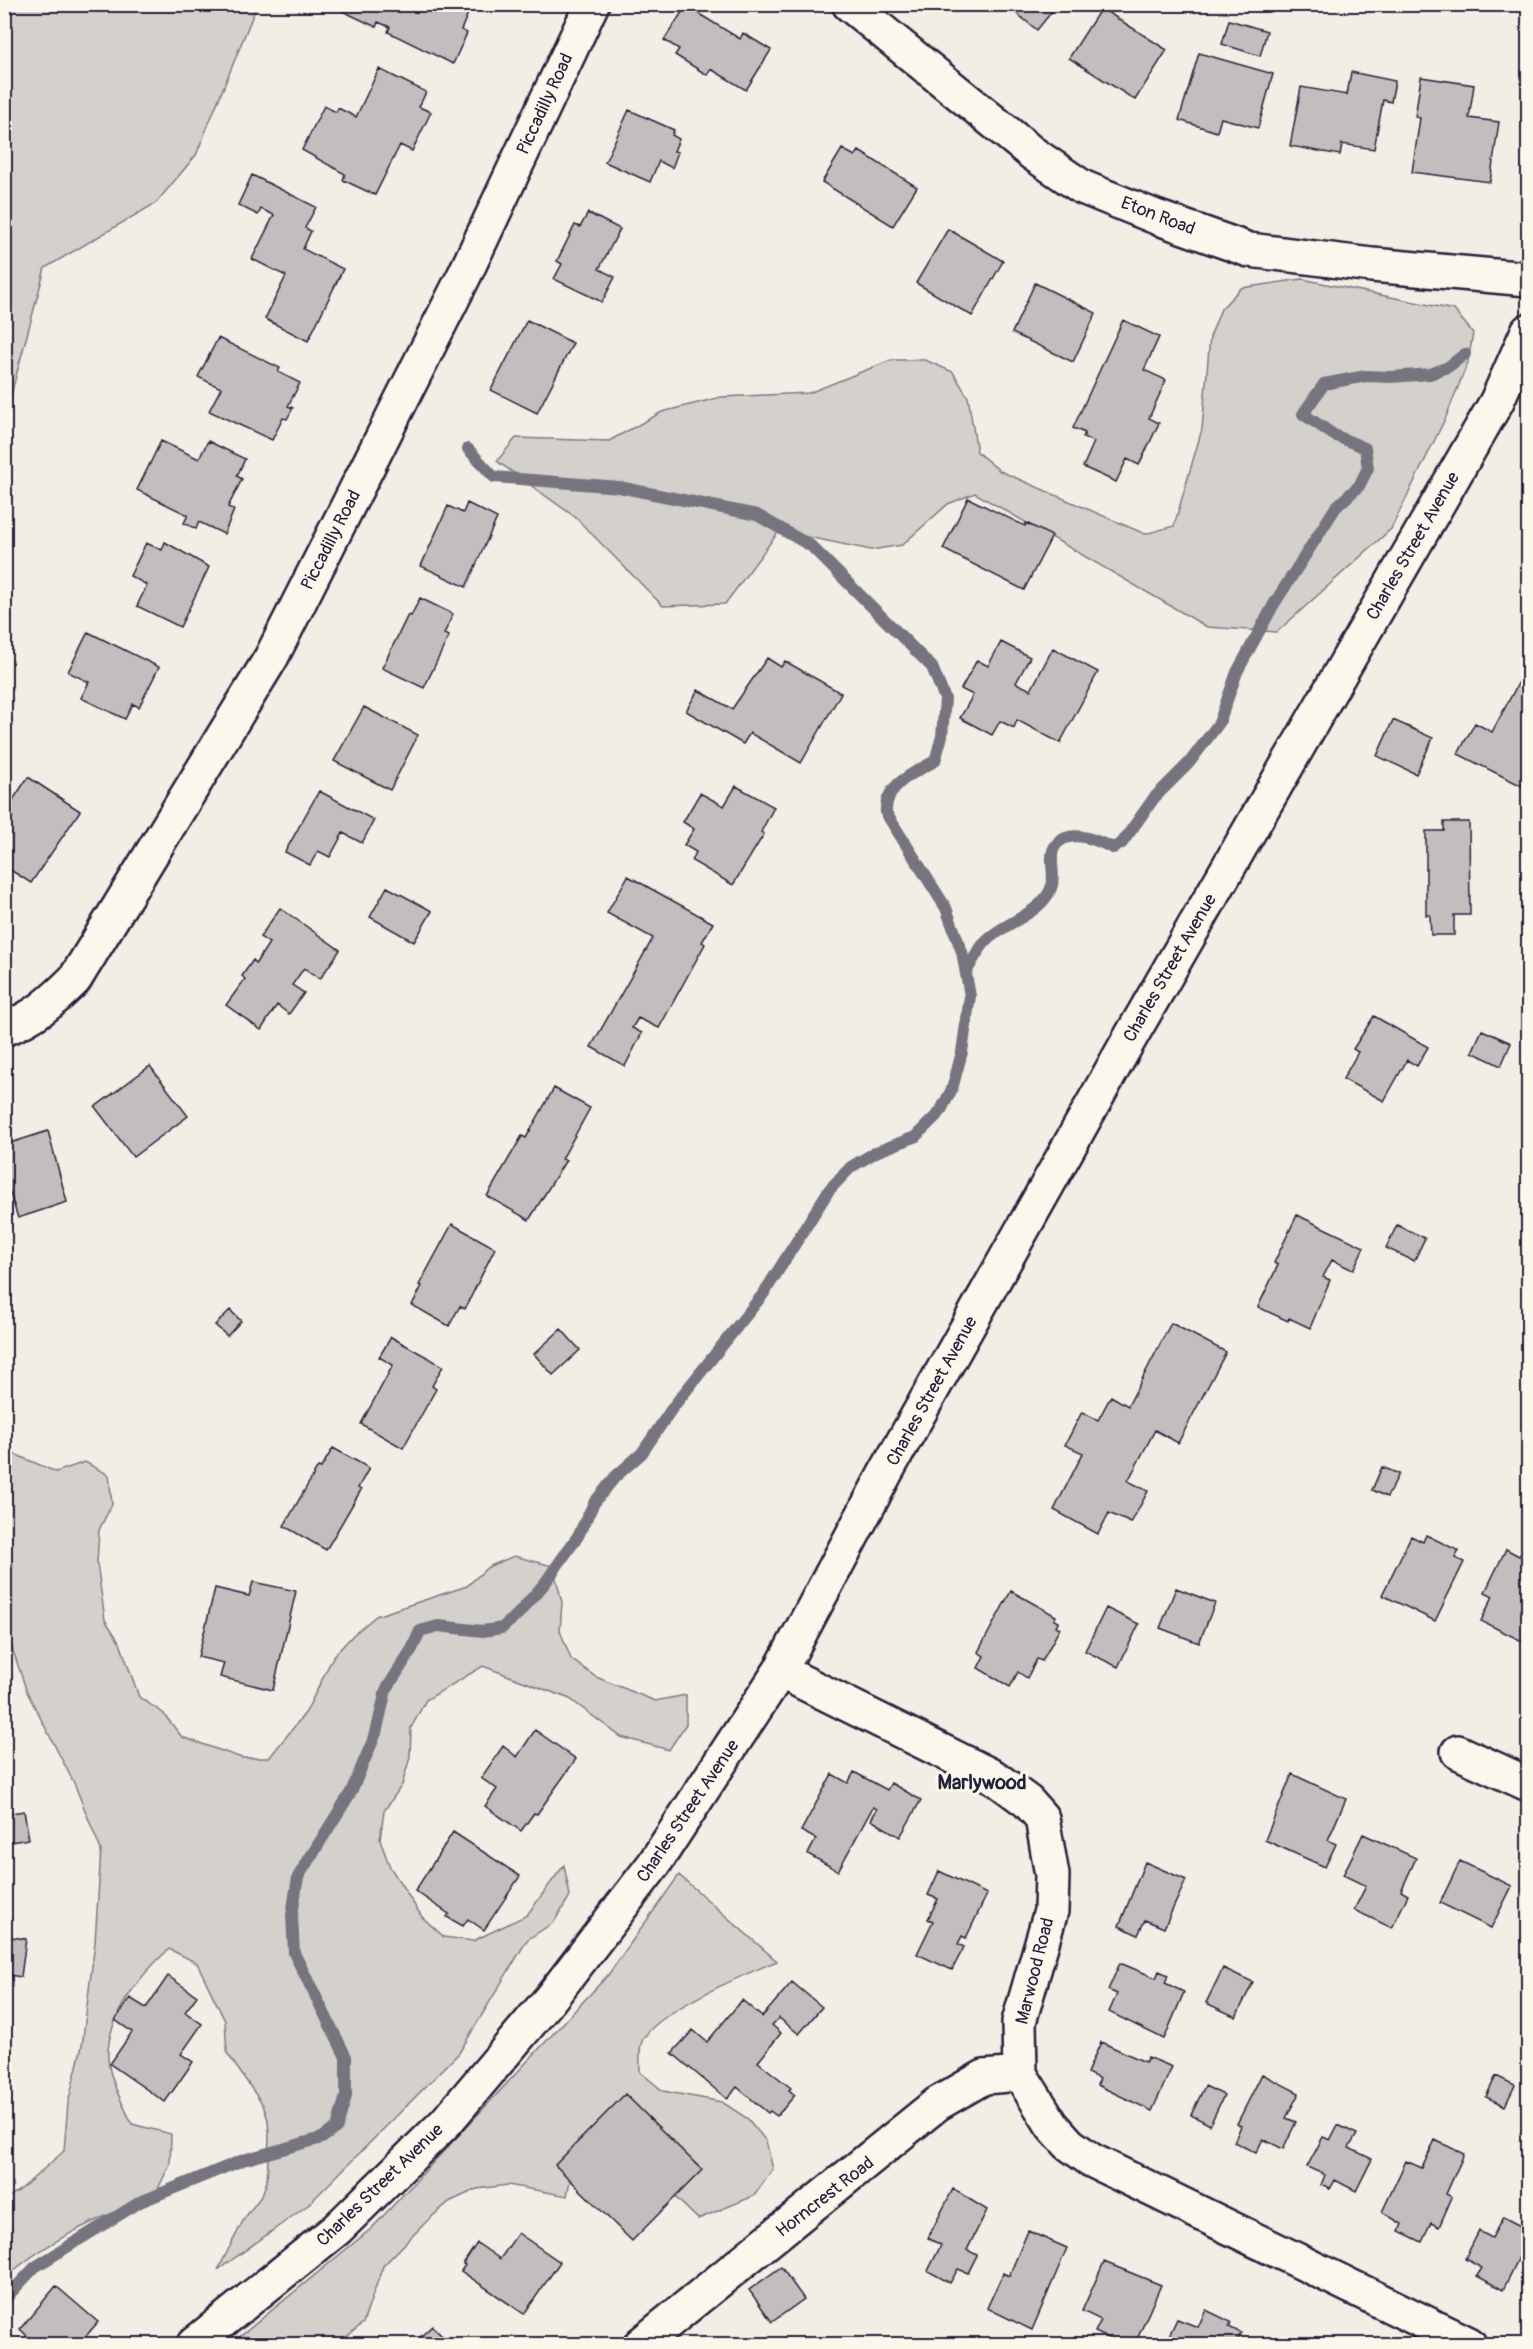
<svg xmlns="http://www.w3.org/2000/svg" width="1533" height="2349" font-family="Pangolin,sans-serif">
	<rect width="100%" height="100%" fill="#f2eee5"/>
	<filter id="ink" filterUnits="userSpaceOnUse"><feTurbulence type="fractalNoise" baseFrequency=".0167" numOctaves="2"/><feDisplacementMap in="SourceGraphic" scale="12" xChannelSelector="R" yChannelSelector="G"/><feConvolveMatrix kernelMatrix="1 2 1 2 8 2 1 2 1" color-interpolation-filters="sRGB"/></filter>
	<g filter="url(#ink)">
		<path fill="#d4d1cc" stroke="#7b7a84" stroke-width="1.5" d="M5,4l252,1 -61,150 -40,48 -111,65 -40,149z
			M1302,279l152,31 19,23 -5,29 -22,55 -55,112 -114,103 -70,-5 -232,-134 -27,11 -46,41 -31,5 -92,-19 -54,73 -62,2 -88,-89 -78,-56 19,-23 93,3 53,-29 59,-15 88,-4 82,-33h34l28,12 15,25 9,55 23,19 145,63 29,-8 28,-97 8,-92 11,-28 20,-21z
			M5,1450l51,22 29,-10 24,13 3,29 -13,26 -2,33 8,57 15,23 19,54 24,16 19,24 60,21h27l37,-46 27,-55 20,-22 23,-19 91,-30 21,-19 26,-11 39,10 9,36 -2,29 11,28 25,18 59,24 31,-6v29l-17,26 -48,-13 -51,-38 -87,-33 -57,34 -15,28 -1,29 -8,28 -18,26 -4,29 10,27 32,50 22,20 29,4 54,-26 37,-50 6,31 -16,26 -27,18 -68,113 -151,152 -90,65 26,-51 18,-24 5,-14 2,-45 -1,-16 -5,-15 -36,-52 -2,-32 -28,-58 -28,-14c-29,26 -63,68 -61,110 2,22 15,45 24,65l39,10 -1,30 -15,31c-52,21 -108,45 -150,83v-79l15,-9 44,-39 4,-48 14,-57 13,-104 6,-92 -27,-67 -47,-91 -22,-65z
			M679,1875l98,86c-29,12 -128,53 -136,83 -2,8 -1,19 -1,28l23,19 59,11 26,17 18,22 7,28 -19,27 -56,23 -90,-87 -30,7 -11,57 -59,-11 -31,4 -28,13 -22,19 -44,45 -20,57 -25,21h-107l141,-116 236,-253z"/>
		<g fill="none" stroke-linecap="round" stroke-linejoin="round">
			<path stroke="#76747f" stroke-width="12" d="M966,972c6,-10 12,-22 20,-31 18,-19 59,-28 66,-56 4,-14 -7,-33 8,-44 16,-11 38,0 53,7l9,-5 32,-45 35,-35 30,-40 18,-51 37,-68 62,-97 23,-21 9,-18 -3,-20 -31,-13 -31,-21 21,-30 42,-8 25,1 39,-3 18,-7 17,-13
				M4,2300l31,-33 105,-65 103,-42 79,-22 15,-11 9,-31v-39l-52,-104 -2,-38 6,-38 53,-85 25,-59 10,-43 26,-41 8,-18 18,-5 45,5 19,-3 16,-14 27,-31 33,-47 16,-33 21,-26 27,-24 31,-46 91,-114 65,-103 22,-23 25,-15 39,-15 25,-25 12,-23 10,-37 8,-56 -8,-44 -16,-44 -60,-95c-2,-28 27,-40 49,-52l7,-25 3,-37 -13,-32 -121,-121 -54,-31 -138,-28 -125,-10 -26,-28"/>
		</g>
		<path fill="#c2bebe" stroke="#22223b" stroke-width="1.5" d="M328,4h144l-11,26 6,3 -14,31 -65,-32 2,-5 -12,-5 -2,5z
			M1023,4h35l-21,26 -21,-17z
			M686,6l54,33 3,-6 28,17 -25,40 -35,-21 -4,6 -32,-20 4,-6 -15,-9z
			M1101,8l66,42 -32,50 -66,-42z
			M1229,20l38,11 -7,25 -38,-12z
			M1199,53l74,21 -15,54 -37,-10 -4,14 -38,-12z
			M379,69l47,23 -7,15 12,5 -19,39 -12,-6 -25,50 -32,-15 2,-6 -43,-24 22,-44 12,6 2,-4 18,9z
			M1351,72l44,9 -4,21 -8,-2 -9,49 -32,-5 -2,11 -50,-9 11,-59 46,8z
			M1421,77l53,8 -5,33 30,4 -9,60 -78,-10 8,-54 -5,-1z
			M629,110l45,20 -2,5 7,4 -5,12 4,1 -6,16 -13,-7 -9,21 -45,-20z
			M842,149l13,7 4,-5 58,36 -24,39 -71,-44z
			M252,175l64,32 -11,21 6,3 -8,18 40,20 -35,72 -43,-22 21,-43 -34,-17 22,-44 -13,-6 -3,6 -20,-10z
			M588,213l32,16 -21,40 16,8 -13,25 -48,-23 8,-15 -5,-3 18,-36 5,2z
			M948,229l55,32 -31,55 -56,-33z
			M1035,283l61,30 -23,49 -61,-29z
			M527,320l46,23 -36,70 -46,-23z
			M1123,320l36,17 -15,33 22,10 -17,38 10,5 -20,42 -12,-6 -11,23 -33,-15 11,-25 -11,-5 2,-4 -12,-5z
			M218,338l62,30 -2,4 22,11 -12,23 5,2 -6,11 -4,-1 -11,22 -63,-29 12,-23 -23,-11z
			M161,441l38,18 9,-18 37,18 -8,17 5,3 -14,28 6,3 -10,24 -25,-12 -3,7 -12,-6 4,-8 -51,-25z
			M968,498l57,28 1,-3 26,13 -28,54 -81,-41z
			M467,503l30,15 -31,69 -45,-21 27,-60 15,7z
			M165,542l44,25 -29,60 -43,-21 10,-21 -17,-9 16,-33 16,7z
			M420,598l33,16 -9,20 5,2 -25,52 -42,-20 26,-53 3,1z
			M88,632l71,35 -20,40 -6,-3 -8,15 -44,-21 8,-16 -21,-10z
			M1001,642l29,15 -14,26 15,7 22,-42 45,24 -38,71 -43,-23 -3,8 -14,-7 -8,14 -32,-17 13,-23 -12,-6 16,-29 11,6z
			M767,658l14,9 4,-6 56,32 -40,70 -51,-30 -7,11 -57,-33 12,-21 34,19z
			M1521,678l7,4v93l-6,11 -64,-32 17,-31 17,9z
			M364,707l54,28 -28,55 -56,-29z
			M1393,720l40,18 -17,36 -39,-18z
			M28,777l52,34 -49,72 -27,-17v-45l4,2 4,-6 -7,-5z
			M736,786l38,21 -13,25 3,2 -31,51 -41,-24 4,-9 -12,-7 10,-16 -11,-7 17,-29 24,13z
			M319,791l55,29 -12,23 -19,-10 -13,24 -12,-6 -8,14 -25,-13z
			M1444,822h25l1,93h-16v20h-23l-1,-20h-4v-84h18z
			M628,876l85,47 -11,19 3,2 -46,84 -21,-10 -6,10 10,5 -17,33 -34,-19 62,-109 -46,-25z
			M387,887l45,24 -18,31 -44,-25z
			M280,908l60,42 -20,29 -16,-11 -12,17 12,8 -15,21 -12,-9 -16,25 -35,-25 19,-26 -3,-3 11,-16 3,3 13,-20 -9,-6z
			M1374,1016l54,31 -11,19 -10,-6 -23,41 -41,-22 15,-27 -5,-3z
			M1482,1030l29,13 -10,23 -29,-14z
			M150,1066l38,50 -55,41 -38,-50z
			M554,1088l36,20 -28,51 4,1 -37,60 -42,-24 35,-60 4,2z
			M48,1131l19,71 -49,16 -14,-44v-29z
			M1297,1215l67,32 -11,23 -21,-10 -9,17 7,3 -20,48 -21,-10 -1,3 -30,-14 20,-42 -4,-2z
			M452,1224l43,24 -30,61 -5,-3 -11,20 -37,-21 10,-19 -3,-1z
			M1397,1225l28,13 -11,23 -28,-13z
			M230,1310l11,11 -14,15 -12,-11z
			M1171,1323l55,29 -48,91 -23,-13 -27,51 20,10 -17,32 -22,-10 -11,21 -44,-24 29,-57 -18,-8 17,-33 16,8 13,-24 17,10z
			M561,1329l19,21 -27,25 -19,-21z
			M391,1337l52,29 -11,20 4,3 -33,59 -42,-24 32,-59 -14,-8z
			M333,1448l36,20 -11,20 3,2 -35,60 -42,-24 34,-59 3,1z
			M1382,1467l17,7 -12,23 -15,-7z
			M1426,1535l33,16 -4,7 9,4 -29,59 -53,-26 29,-59 12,6z
			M1506,1549l13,7 3,-4 6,3v89l-47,-23 12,-25 -8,-4z
			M253,1582l43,9 -23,99 -53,-13 4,-14 -26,-6 17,-69 34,8z
			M1176,1588l39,15 -16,40 -39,-15z
			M1011,1591l45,25 -2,4 4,2 -2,4 4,2 -18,33 -5,-2 -10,19 -9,-6 -8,15 -32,-19 6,-12 -6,-4z
			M1106,1608l33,16 -21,43 -33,-16z
			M535,1730l41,29 -39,55 -3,-1 -13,18 -36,-25 12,-17 -16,-11 22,-32 14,11z
			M854,1772l33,18 4,-7 30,17 -21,37 -29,-17 6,-11 -4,-2 -35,64 -30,-17 8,-15 -15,-8 31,-57 16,9z
			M1292,1774l54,25 -18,41 8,4 -11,23 -60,-27z
			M24,1811l5,28 -25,4v-29z
			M453,1832l67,44 -36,54 -16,-11 -5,7 -16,-9 2,-3 -34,-23z
			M1363,1834l53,24 -15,33 7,4 -16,33 -38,-18 12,-24 -23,-11z
			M1460,1861l52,25 -21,42 -51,-25z
			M1145,1862l41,18 -22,48 -19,-8 -7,15 -19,-9z
			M939,1871l48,23 -21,44 -4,-2 -4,8 6,3 -12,23 -35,-16 16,-33 -5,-2 10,-20 -10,-4z
			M4,1936l22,3 -5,38 -17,-3z
			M1120,1963l36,15 3,-7 9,4 -3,8 19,9 -20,47 -55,-27 8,-18 -9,-4z
			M1223,1968l30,14 -17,35 -30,-14z
			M168,1976l29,20 -12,16 17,12 -21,30 12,8 -28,40 -55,-38 22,-32 -17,-12 15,-22 16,10z
			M792,1982l30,25 -23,27 -20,-16 -7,7 9,8 -23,29 33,26 -2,2 6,5 -18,21 -7,-5 -2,2 -31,-26 -10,12 -55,-46 21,-23 14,12 35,-42 20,17z
			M1101,2042l44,20 3,-5 24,10 -20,44 -55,-26 3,-6 -13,-6z
			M1262,2074l37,19 -13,25 10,4 -13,27 -20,-10 -7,14 -22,-11 7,-16 -4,-2z
			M1496,2076l19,9 -10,21 -19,-9z
			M1205,2086l19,9 -14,30 -19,-10z
			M625,2094l77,76 -70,71 -77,-76z
			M1338,2125l19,9 -8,14 23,11 -16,32 -21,-11 -5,9 -9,-4 4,-10 -18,-8 16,-30 7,3z
			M1435,2140l29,14 -18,40 6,3 -13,30 -8,-4 -9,19 -23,-11 3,-7 -20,-12 24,-51 16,7z
			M953,2189l34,21 -20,40 10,5 -9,18 -10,-4 -8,14 -22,-12 13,-26 -13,-7z
			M1503,2217l25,13v9l-25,51 -26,-14 5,-8 -17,-9 14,-28 13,7z
			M1028,2231l39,17 -35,82 -45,-22 16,-35 6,3z
			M518,2233l42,29 -36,52 -63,-43 4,-6 -2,-1 14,-21 23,16z
			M1104,2262l57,23 -26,59h-14l-26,-12 6,-12 -19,-9z
			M781,2267l23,32 -32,23 -23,-32z
			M56,2286l42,36 -19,22h-54l5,-5 -10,-10z
			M1206,2310l25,12 -2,5 12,6 -5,11h-71l12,-25 21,8z
			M432,2326l18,18h-37z"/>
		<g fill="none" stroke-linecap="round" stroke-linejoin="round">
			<g stroke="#22223b" stroke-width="38">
				<path id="minor" d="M849,4l183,149 50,34 74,30 93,33 123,15 156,14
					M4,1029c30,-11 49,-28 71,-50l196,-321 193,-382 128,-272
					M780,1671l214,106 34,25 14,16 10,57 -1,36 -32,111 1,52 32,51 17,19 22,16 378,184
					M1458,1752l70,32
					M194,2344l143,-115 109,-107 104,-123 104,-135 126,-193 106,-199 240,-427 371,-644 31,-70
					M641,2344l296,-240 47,-27 36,-3"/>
			</g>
			<use href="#minor" stroke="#fbf7ec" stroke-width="33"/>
		</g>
	</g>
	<g text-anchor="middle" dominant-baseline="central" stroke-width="6" stroke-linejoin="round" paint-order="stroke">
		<g font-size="18" fill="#22223b" stroke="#fbf7ec">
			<text transform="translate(545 104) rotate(-65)">Piccadilly Road</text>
			<text transform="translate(1158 216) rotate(21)">Eton Road</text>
			<text transform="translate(331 540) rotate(-63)">Piccadilly Road</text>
			<text transform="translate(1413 546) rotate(-60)">Charles Street Avenue</text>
			<text transform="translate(1170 968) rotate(-60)">Charles Street Avenue</text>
			<text transform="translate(932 1391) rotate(-61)">Charles Street Avenue</text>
			<text transform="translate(688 1811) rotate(-56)">Charles Street Avenue</text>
			<text transform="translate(1035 1971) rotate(-76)">Marwood Road</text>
			<text transform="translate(380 2185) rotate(-44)">Charles Street Avenue</text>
			<text transform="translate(825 2197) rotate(-38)">Horncrest Road</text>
		</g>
		<g font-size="20" font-weight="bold" fill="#22223b" stroke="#fbf7ec">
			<text x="982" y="1782">Marlywood</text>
		</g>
	</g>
	<rect width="1533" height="2349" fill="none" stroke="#fbf7ec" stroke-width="24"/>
	<rect x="12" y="12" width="1509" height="2325" fill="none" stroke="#22223b" stroke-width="2" filter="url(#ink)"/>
</svg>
